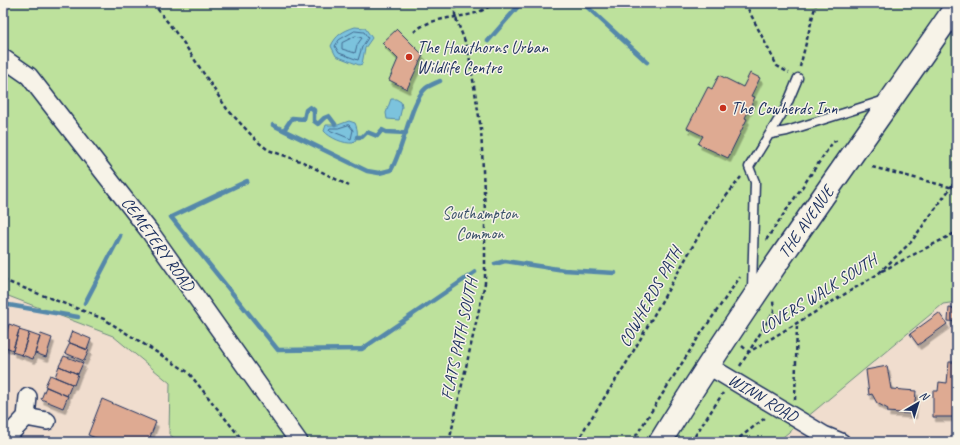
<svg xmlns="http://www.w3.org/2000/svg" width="960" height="445" font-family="Caveat,sans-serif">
	<defs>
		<filter id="shadow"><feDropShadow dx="2.5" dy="4.5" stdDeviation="0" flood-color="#0004"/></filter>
	</defs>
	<rect width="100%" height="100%" fill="#f0ddce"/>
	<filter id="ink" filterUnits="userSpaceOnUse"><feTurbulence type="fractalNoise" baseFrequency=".025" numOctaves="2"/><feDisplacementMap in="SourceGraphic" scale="8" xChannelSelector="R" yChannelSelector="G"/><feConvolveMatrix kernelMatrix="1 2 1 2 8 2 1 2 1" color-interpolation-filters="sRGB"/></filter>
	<g filter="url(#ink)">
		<path fill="#bde19c" stroke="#6c887d" d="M3,3h954v299l-14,2 -166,138h-598l-10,-8 1,-51 -57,-47 -110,-42z"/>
		<path fill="#7cc3dd" stroke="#58a" d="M355,27l10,1 7,10 -7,10 -3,16 -3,1 -23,-9 -5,-10c5,-11 12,-15 24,-19z
			M391,99h5l5,3 1,5 -3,13 -12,-1 -1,-6z
			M349,121l6,2c3,7 4,15 -2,20 -9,1 -23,-5 -29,-12l2,-6h12z"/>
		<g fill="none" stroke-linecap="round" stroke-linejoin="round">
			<path stroke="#426a91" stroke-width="1" d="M355,31l9,1 4,6 -6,9 -4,13 -19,-7 -4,-7 4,-6z
				M356,36l6,2 -5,7 -2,8 -13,-4v-6z
				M349,125l4,5 -2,9 -22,-9 1,-2h8z"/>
			<path stroke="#58a" stroke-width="4.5" d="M583,3l64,59
				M488,41l33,-38
				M273,125l94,46 12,2 12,-3c12,-19 20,-70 35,-82 4,-3 10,-5 14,-7
				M284,130l8,-12 12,1 2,-9 4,-3 4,3v11l4,3 6,-6 5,-2 6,8
				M357,137h5l5,-5 10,4 5,-6 4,2 20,1
				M247,181l-76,36 107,133 84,-1 113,-77
				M495,264l10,-3 59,9 51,3
				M85,303l35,-67
				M3,304l75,13"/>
		</g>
		<path fill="#deaa92" stroke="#1b2f5e" filter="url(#shadow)" d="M397,29l26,26 -16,34 -18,-9 9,-21 -16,-16z
			M750,73l10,5 -9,18 4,1 -10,21 2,1 -19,39 -30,-14 5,-8 -16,-8 21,-41 4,2 7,-14 24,12z
			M949,308l8,1v13l-9,-1z
			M939,313l8,11 -29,21 -8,-11z
			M9,324l11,4 -7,22 -10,-4z
			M19,330l10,3 -7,22 -10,-3z
			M72,331l19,8 -4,11 -19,-8z
			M29,333l11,4 -7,22 -11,-4z
			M41,334l11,4 -6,19 -11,-4z
			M70,343l19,7 -5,11 -19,-8z
			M64,356l19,7 -5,11 -19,-8z
			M949,362h8v55h-24v-26h5l1,-9 8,1z
			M59,366l19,8 -4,11 -19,-8z
			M887,366l4,23 25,2 -2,23 -27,-2 1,-3 -11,-6 -5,-9 -3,1 -3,-25z
			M50,375l22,9 -5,12 -22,-10z
			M46,387l22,9 -5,12 -22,-9z
			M102,399l54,23 -6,15 2,1 -2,4h-44l-18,-7z"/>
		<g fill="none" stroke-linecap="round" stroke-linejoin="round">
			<g stroke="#1b2f5e" stroke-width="11">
				<path id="lane" d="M771,134l16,-3 98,-31
					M752,289l3,-107 -6,-15 36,-58 13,-31"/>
			</g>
			<g stroke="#1b2f5e" stroke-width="20">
				<path id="street" d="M3,58l26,18 121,156 149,210
					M707,365l117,70 17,7
					M26,417l21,4
					M3,441l23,-24 2,-20"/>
			</g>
			<g stroke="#1b2f5e" stroke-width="25">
				<path id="primary" d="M660,442c92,-150 197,-292 297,-437"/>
			</g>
			<path stroke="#1b2f5e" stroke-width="2.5" stroke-dasharray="4 3" stroke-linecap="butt" d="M153,3l30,39 44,67 30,32 11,9 35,12 46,24
				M745,3l32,63 12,7
				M414,32c23,-21 59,-9 79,-29
				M800,67l16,-64
				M872,167l85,22
				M766,240l67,-98 6,-2
				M882,271l75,-39
				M3,280l101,39 84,53 56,70
				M742,346l7,6 129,-78 33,-32 46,-63
				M740,366l34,-55 -1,-10
				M795,400l2,-77
				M449,442l36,-159v-71l-4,-83 -13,-80 -13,-33v-13
				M578,442l7,-14 44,-69 78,-138 34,-44
				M632,442l66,-104 42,-61
				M691,442l32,-49
				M734,442l31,-24"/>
			<use href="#lane" stroke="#f7f3e8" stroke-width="8"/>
			<use href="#street" stroke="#f7f3e8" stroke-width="17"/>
			<use href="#primary" stroke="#f7f3e8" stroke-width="22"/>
		</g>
	</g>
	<g fill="#c8321e" stroke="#f7f3e8" stroke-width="1.5">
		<circle cx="409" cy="57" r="4"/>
		<circle cx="723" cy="108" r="4"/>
	</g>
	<g text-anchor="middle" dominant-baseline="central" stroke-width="3" stroke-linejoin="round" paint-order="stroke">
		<g font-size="17" fill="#1b2f5e" stroke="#f7f3e8" text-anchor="start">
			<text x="417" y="47">The Hawthorns Urban<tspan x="417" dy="20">Wildlife Centre</tspan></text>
			<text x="731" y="108">The Cowherds Inn</text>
		</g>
		<g font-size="17" fill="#3b536a" stroke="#f7f3e8">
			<text x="480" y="213">Southampton<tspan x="480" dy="20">Common</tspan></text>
		</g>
		<g font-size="17" fill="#1b2f5e" stroke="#f7f3e8">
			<text transform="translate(806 222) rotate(-55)">THE AVENUE</text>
			<text transform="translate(158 244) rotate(54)">CEMETERY ROAD</text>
			<text transform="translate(818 294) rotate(-32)">LOVERS WALK SOUTH</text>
			<text transform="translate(650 297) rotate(-61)">COWHERDS PATH</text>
			<text transform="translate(459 339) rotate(-78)">FLATS PATH SOUTH</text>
			<text transform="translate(763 398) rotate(31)">WINN ROAD</text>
		</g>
	</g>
	<rect width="960" height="445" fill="none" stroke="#f7f3e8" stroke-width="16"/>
	<rect x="8" y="8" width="944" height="429" fill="none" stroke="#1b2f5e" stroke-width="1.5" filter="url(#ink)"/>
	<g transform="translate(918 403) rotate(38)" stroke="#f7f3e8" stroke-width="3" paint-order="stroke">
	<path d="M0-3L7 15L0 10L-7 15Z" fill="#1b2f5e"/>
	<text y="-6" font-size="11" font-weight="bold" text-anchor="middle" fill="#1b2f5e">N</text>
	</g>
</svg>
